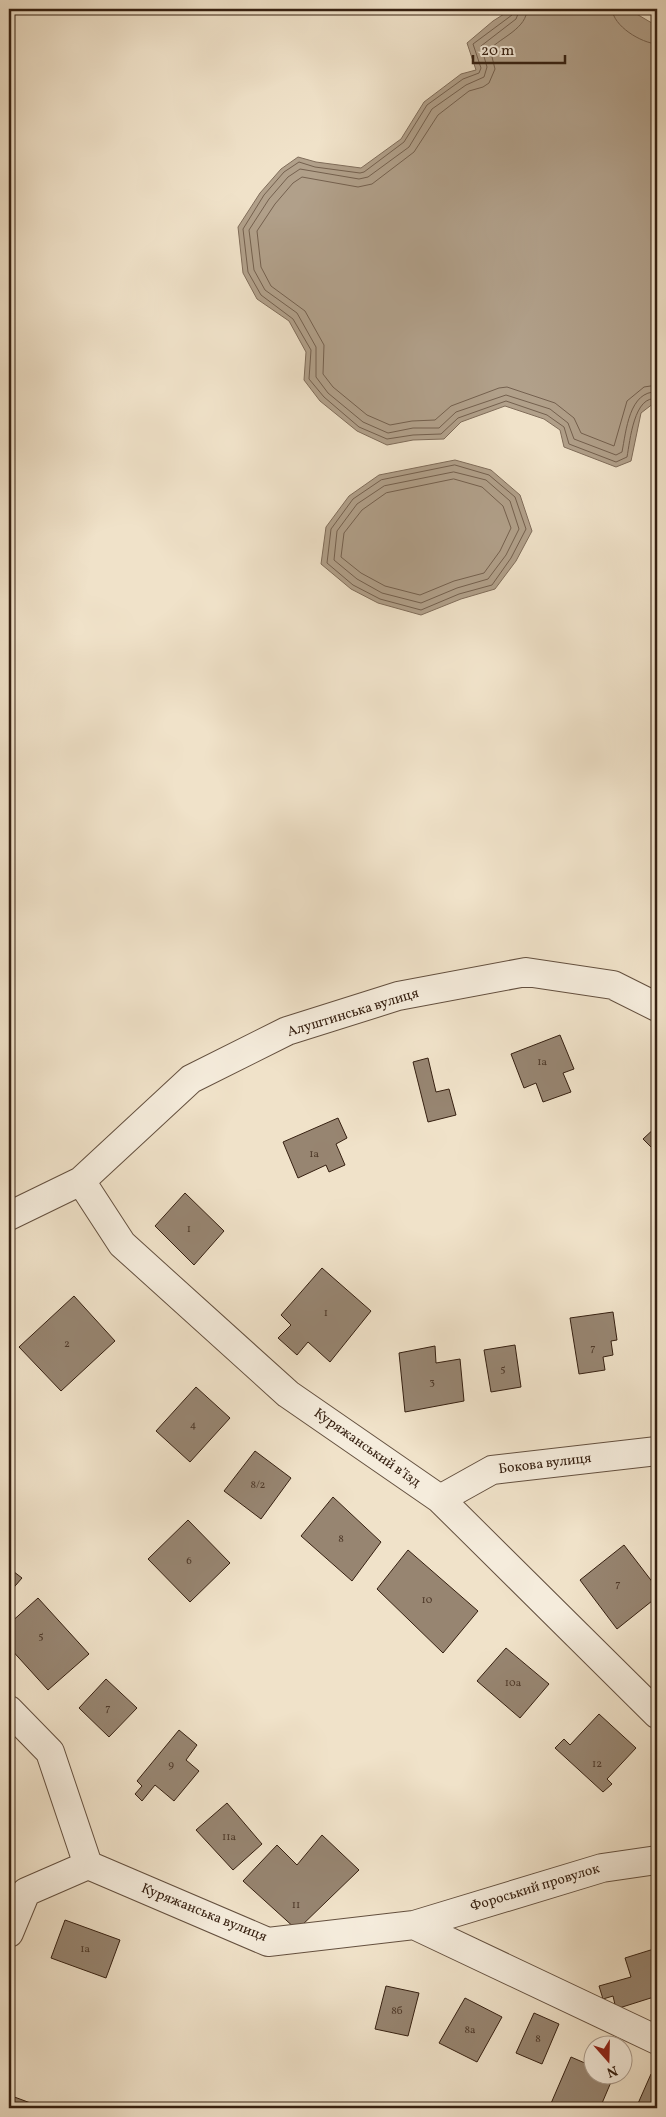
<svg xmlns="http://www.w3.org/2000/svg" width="666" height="2117" font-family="Vollkorn,serif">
	<rect width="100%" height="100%" fill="#f0e2c9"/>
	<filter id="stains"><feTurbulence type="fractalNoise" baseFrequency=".004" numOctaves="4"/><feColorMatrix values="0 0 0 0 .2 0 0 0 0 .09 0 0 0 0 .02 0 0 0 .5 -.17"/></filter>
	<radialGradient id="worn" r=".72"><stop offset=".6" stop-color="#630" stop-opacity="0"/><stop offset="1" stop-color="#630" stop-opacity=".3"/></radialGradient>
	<path fill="#b1a08a" stroke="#806d5a" d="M512,9h116l29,17v378l-3,-1 -13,10 -10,48 -15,6 -52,-20 -4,-17 -16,-11 -39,-13 -44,16 -17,17 -31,1 -26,5 -30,-14 -37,-30 -16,-21 2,-28 -17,-31 -32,-22 -14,-26 -5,-46 22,-34 21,-24 17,-12 18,5 45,6 40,-29 23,-37 37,-28 15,-4 -9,-27 26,-22z
		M455,460l36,10 29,25 12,36 -16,30 -21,28 -34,10 -40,16 -43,-12 -27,-14 -30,-25 5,-37 23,-31 30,-21z"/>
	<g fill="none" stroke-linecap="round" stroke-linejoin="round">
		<path stroke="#74604e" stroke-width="1" d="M514,9l-2,6 -39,29 8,24 -2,5 -16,6 -36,26 -23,37 -40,30 -4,1 -45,-6 -16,-5 -15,10 -20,23 -21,34 5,43 13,23 32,24 18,31 -2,29 15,18 35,30 28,12 26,-4 28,-1 17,-16 48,-17 41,14 17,12 5,17 47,18 11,-5c3,-16 7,-63 30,-58
			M520,9l-4,10 -35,27 6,21 -3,10 -18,8 -34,24 -23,38 -41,30 -9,2 -59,-10 -12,8 -19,22 -20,31 5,40 11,20 32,23 19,34v30l12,16 35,29 25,11 25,-5h26l17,-16 50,-17 44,14 18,14 6,16 42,16 6,-3c4,-20 7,-62 35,-60
			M527,9c0,19 -25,28 -37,40l5,20 -6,14 -6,4 -14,4 -31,24 -24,37 -42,32 -14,3 -56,-10 -9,6 -18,21 -18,27 4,36 10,19 34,25 19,34 -1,29 10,13 34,28 23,10 22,-4 23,-1 16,-14 48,-18 8,-1 48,16 19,15 7,15 33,13 13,-45 17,-14 13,-2
			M612,9c1,17 29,34 45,35
			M455,465l34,10 26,22 11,32 -15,29 -19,27 -33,9 -38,16 -41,-11 -27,-14 -26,-22 4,-34 22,-30 28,-19z
			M454,472l32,8 24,21 9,28 -13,26 -18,24 -31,9 -36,15 -39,-10 -25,-14 -23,-19 3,-29 20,-27 27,-18z
			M454,479l28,8 21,19 8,22 -11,23 -16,22 -30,8 -34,14 -35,-9 -24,-13 -20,-16 3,-24 18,-23 24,-17z"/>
	</g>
	<path fill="#978571" stroke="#362011" d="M560,1035l14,34 -11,4 8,19 -28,10 -7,-19 -12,5 -13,-34z
		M428,1058l8,34 13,-3 7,26 -28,7 -15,-60z
		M338,1118l9,20 -11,6 9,21 -16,7 -3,-7 -28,13 -15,-36z
		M657,1126v27l-14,-14z
		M185,1193l39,38 -30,34 -39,-39z
		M322,1268l49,43 -41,51 -22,-20 -11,13 -19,-17 13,-13 -10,-10z
		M74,1296l41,45 -54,50 -42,-44z
		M613,1312l4,28 -6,1 2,14 -10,2 2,13 -26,4 -9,-56z
		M515,1345l6,42 -30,5 -7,-42z
		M435,1346l1,17 24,-4 4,42 -59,11 -6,-59z
		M196,1387l34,31 -40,44 -34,-31z
		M255,1451l36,27 -30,41 -37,-28z
		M333,1497l48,45 -29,39 -51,-45z
		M188,1520l42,43 -40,39 -42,-43z
		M624,1545l33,43v9l-40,32 -37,-49z
		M408,1550l70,61 -35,42 -66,-64z
		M9,1568l13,10 -13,15z
		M38,1598l51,56 -41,36 -39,-43v-23z
		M506,1648l43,36 -29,34 -43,-37z
		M106,1679l31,29 -28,29 -30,-29z
		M599,1714l37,34 -29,31 5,5 -9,8 -48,-44 9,-9 6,6z
		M179,1730l18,15 -11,15 13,11 -25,30 -19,-16 -13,16 -7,-7 7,-8 -5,-5z
		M227,1803l35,41 -29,26 -37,-40z
		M322,1835l37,35 -62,60 -54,-49 34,-36 20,20z
		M65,1920l55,20 -14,38 -55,-20z
		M657,1948v48l-41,13 -3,-13 -10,3 -4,-13 32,-9 -6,-19z
		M386,1986l33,7 -11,43 -33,-7z
		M465,1998l37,19 -25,45 -38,-19z
		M534,2013l25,11 -17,40 -26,-11z
		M571,2057l23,10v7l20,1 -14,33h-51z
		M651,2074l6,3v31h-21z
		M9,2095l35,13h-35z"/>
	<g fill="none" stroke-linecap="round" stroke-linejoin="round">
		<g stroke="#64503f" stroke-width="30">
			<path id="minor" d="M81,1181l41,63 166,150 152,105 217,215
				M9,1216l72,-35 110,-102 96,-48 111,-35 128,-24 87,13 44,22
				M440,1499l52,-29 165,-19
				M9,1710l41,42 38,113 180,77 146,-17 243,115
				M414,1925l188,-57 55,-8
				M9,1933l17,-41 62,-27"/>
		</g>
		<use href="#minor" stroke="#f5ecdc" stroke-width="28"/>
	</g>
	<g text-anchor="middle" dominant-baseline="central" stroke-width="5" stroke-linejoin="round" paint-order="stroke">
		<g font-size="11" fill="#4e3929">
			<text x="542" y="1062">1а</text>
			<text x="314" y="1154">1а</text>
			<text x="189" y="1229">1</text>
			<text x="326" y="1313">1</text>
			<text x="67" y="1344">2</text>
			<text x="593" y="1348">7</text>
			<text x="503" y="1369">5</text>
			<text x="432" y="1382">3</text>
			<text x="193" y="1425">4</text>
			<text x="258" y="1485">8/2</text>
			<text x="341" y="1539">8</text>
			<text x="189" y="1561">6</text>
			<text x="618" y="1584">7</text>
			<text x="427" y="1600">10</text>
			<text x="41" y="1636">5</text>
			<text x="513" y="1683">10а</text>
			<text x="108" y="1708">7</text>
			<text x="597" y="1764">12</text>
			<text x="171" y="1765">9</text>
			<text x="229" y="1837">11а</text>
			<text x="296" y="1905">11</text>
			<text x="85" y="1949">1а</text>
			<text x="397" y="2011">8б</text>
			<text x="470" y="2030">8а</text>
			<text x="538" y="2039">8</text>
		</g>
		<g font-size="14" fill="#362011" stroke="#f5ecdc">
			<text transform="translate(353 1013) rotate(-17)">Алуштинська вулиця</text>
			<text transform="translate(367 1448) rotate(35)">Куряжанський в’їзд</text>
			<text transform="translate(545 1464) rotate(-7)">Бокова вулиця</text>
			<text transform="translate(535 1888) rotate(-17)">Фороський провулок</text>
			<text transform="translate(204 1913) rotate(22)">Куряжанська вулиця</text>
		</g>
	</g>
	<rect width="666" height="2117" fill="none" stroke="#f0e2c9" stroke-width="30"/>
	<rect x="10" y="10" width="646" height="2097" fill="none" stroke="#362011" stroke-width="2.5"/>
	<rect x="15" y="15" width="636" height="2087" fill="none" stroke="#362011"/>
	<g transform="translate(608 2060) rotate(160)"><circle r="24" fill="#f5ecdc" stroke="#a99a8b"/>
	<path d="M0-4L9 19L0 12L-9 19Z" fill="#8f2418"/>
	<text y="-8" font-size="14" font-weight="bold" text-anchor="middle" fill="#362011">N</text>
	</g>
	<path d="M473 55v8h92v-8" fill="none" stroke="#362011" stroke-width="2.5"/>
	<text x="481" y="55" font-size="15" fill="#362011" stroke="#f5ecdc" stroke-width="4" paint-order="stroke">20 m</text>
	<rect width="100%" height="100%" filter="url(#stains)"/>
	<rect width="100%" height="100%" fill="url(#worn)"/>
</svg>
